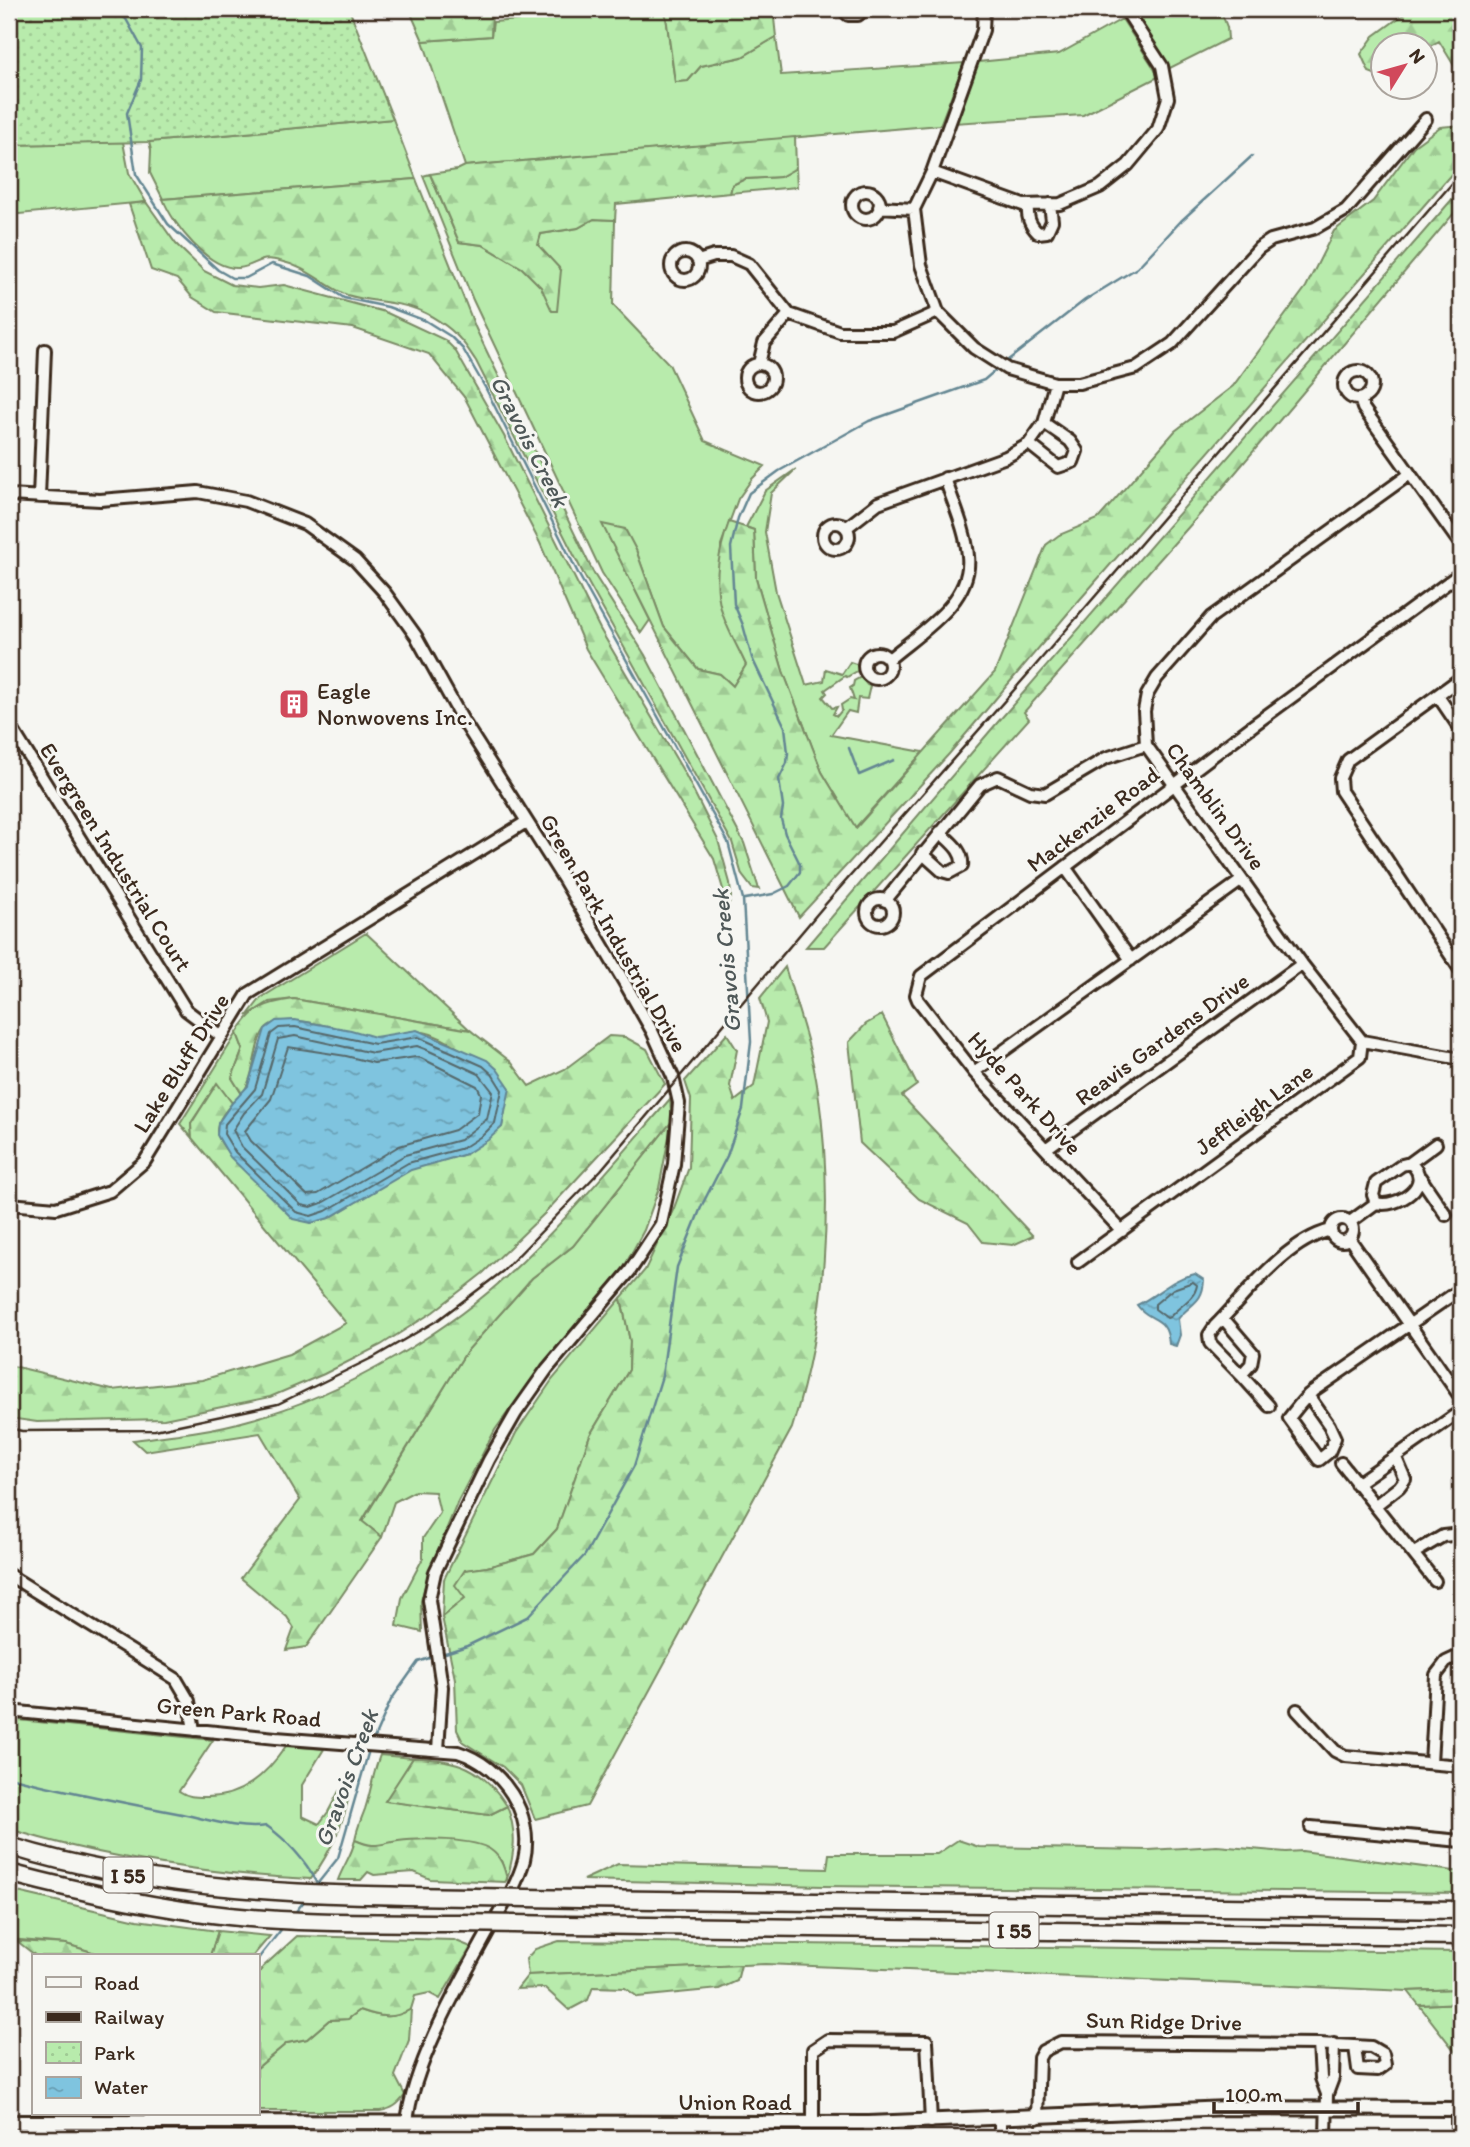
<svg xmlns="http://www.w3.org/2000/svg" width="1470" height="2147" font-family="Itim,sans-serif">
	<defs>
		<pattern id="forest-firs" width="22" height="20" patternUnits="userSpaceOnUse" patternTransform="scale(1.75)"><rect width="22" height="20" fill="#b8ebac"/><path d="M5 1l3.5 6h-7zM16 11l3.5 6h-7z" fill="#9fca94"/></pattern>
		<pattern id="park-dots" width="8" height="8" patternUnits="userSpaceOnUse" patternTransform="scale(1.75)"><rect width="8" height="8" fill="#b8ebac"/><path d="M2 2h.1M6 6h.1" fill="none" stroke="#9fca94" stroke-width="1.8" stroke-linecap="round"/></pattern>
		<pattern id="water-ripples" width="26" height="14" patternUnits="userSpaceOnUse" patternTransform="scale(1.75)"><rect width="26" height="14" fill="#7fc4df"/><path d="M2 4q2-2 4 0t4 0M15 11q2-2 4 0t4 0" fill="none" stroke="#699fb4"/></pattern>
	</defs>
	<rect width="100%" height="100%" fill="#f6f6f2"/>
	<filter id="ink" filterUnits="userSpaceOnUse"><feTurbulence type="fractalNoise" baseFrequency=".0143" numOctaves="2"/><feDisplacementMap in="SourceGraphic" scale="14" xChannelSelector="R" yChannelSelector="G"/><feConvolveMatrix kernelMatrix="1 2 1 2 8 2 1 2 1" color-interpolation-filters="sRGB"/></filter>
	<g filter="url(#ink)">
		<path fill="#b8ebac" stroke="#7a8a65" stroke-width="2" d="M665,9l10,73 13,-1 13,-15 41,-9 34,-20 5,38 183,-12 -24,62 -475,41 -42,-125 68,-5 2,-14z
			M1141,9h79l7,18 1,12 -60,30 -36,-55z
			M1122,19l32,49 4,9 -75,38 -129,8 24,-61 81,-8z
			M393,119l23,60 -253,20 -13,-26 1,-23 -2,-8z
			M123,142l6,31 17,29 -137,13v-70z
			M796,168l1,19 -67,6 2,-8 13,-6 35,-2z
			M430,174l29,68 24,3 39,23 19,19 20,-17 -24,-25 4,-11 37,-6 16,-9 21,1 -2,85 56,59 36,77 60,25 -13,13 -14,20 -17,46v64l25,56 -13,21 -13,-12 -22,-5 -34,-42 -28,-77 -33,-25 47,95 -9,13 -39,-60 -129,-273 -50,-124z
			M796,469l-25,24 -6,39 11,60 30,93 18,-4 2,-12 16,5 8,-12 9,3v5l-12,7 -2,-1 -20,14 2,3 -4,4 9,11 5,-1 -4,7 4,2 5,-6 -1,-5 9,-6 4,1 -4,-12 3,-2 1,-5 7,-4 6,8 3,1 -3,13 -9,-1 -2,15 -8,-2 -17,24 92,17 -68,76 -33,-56 -39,-101 -27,-93 -2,-48 -8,-3 19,-36z
			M366,933l104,97 -176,-31 -25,3 -22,14 14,-18z
			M237,1033l6,16 -11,29 10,16 -10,9 -15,-19 -26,39 1,15 -12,-14z
			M672,1121l-13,67 -15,42 -21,39 -94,114 -34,47 -37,71 -30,73 -7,27 1,31 -25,-6 5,-28 21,-40v-20l17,-25 -5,-21 -20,-1 -21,11 -12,35 -20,-15 104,-170 66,-74 41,-32z
			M621,1298l9,43 -1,29 -39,65 -33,94 -23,25 -47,13 -22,3v28l-23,19 2,-38 72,-146 36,-53z
			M9,1719l204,21 -34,51c9,6 15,6 26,6 36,1 61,-22 81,-51l38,3 -22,36v31l17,8 9,-12 11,-21 11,-3c-4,32 -20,65 -39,91 -103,-5 -204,-20 -302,-50z
			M380,1755l33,3 -27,43 103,14 18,-9c10,26 8,46 0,73l-6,-19 -100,-19 -30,6 -16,-7c2,-12 6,-20 10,-31 6,-18 8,-36 15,-54z
			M958,1840l21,7 170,3 68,-4 69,6 16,-1 159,21v21l-638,-7 -240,-6 35,-16 209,5 2,-15h108z
			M9,1890l128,30 81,11 -8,25h-105l-39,-12 -57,-5z
			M559,1941l902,11v37l-53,2 -643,-27 -237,11 -2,-16 9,-10z
			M1461,2003v56l-42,-54z
			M411,2009l-2,31 -14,36 10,19c-7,10 -13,14 -25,16h-123v-43l30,-25 20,-4 22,-19 19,-1 12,-9c20,7 33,10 51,-1z"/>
		<path fill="url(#forest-firs)" stroke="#7a8a65" stroke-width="2" d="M409,9h83l-1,27 -68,5z
			M665,9h108l3,28 -34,20 -41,9 -13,15 -13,1z
			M1411,9h50v68l-22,-36 -14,8 -1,-3h-42v31l-13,-5 -8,-18 13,-18z
			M1461,125v38l-392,449 -120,142 -150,163 -197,-393 23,5 11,21 28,77 34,42 22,5 13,12 13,-21c-8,-18 -20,-37 -25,-56 -8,-30 -2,-59 8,-87l25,8 2,48 27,93 39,101 34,56 139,-156 51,-127 13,-10 39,-16 77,-88 58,-45 73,-99 28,-56 39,-30 41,-55 26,-19z
			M795,137l1,31 -16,9 -35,2 -13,6 -2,8 -114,11 -1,16 -21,-1 -16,9 -37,6 -3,11 23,25 -4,41h-5l-11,-24 -19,-19 -39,-23 -24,-3 -29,-68 27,-4 8,-4z
			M416,179l60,150 118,245 51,81 99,188 15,46 -7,-1 -10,-13 -10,-33 -147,-265 -109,-216c-5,-7 -10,-16 -16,-22 -10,-12 -30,-25 -44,-30 -22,-8 -47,-7 -69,-14 -23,-9 -39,-28 -67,-34 -22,-6 -23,5 -41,7 -30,2 -66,-43 -76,-69z
			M1461,189v16l-252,299 -185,208 5,7 -205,228h-18l185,-217z
			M146,202l30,42 28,27 28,14 26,3 26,-3 101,27 60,28 10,10 49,86 96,193 85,145 33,66 12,43 1,14 -3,9 -14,-47 -128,-210 -46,-106 -75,-145 -36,-44 -76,-26 -137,-16 -24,-15 -15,-18 -26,-9 -22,-66z
			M785,967c12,40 27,82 33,124 16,112 8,229 -26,337l-205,378 -52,13 -14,-34 -18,-18 -40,-25 -6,-12 -2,-51 -13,-62 23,-19 -10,-13 10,-15 22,-3 47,-13 23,-25 33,-94 39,-65 1,-29 -9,-43 24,-28 29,-62 15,-41 2,-68 -6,-18 42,-47 10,16 -7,36 5,15 19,-15 13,-64 -7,-24z
			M294,999l176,31 41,32 18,24 36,-17 44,-33 16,1 22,12 18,35 -120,129 -62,60 -50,39 -52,33 -57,29 -54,23 -106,22 -127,3 -28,-4v-53l103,25 90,-10 87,-26 57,-31 -154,-185 -1,-14 26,-41 15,20c-6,8 -15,17 -15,28 1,25 74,76 94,92l18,-5 82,-49 55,-15 36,-27 7,-38c-24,-22 -47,-43 -78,-55 -20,-8 -38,6 -58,3 -22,-4 -92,-29 -108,-8 -12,16 -9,47 -23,65l-10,-16 11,-29 -6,-16c15,-26 29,-30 57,-34z
			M882,1015l35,70 -15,11 131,140 -20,9 -30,-3 -15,-19 -49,-24 -59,-56 -11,-101 17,-18z
			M670,1099l2,22 -99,125 -41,32 -66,74 -104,169 20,16 -76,110 -20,3 8,-22 -7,-11 -46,-39 59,-78 -40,-67 -115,18 -12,-11c39,-5 78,-9 116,-20 97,-26 202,-89 274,-159 52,-51 99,-107 147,-162z
			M413,1758c45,1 69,9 94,48l-18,9 -104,-14z
			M355,1840c21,9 23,4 43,1 21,-3 77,-3 93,9 10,7 13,17 16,29l-2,3 -75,-3 -16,-7 -40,3 -6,-3 -7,8h-23c5,-14 14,-25 17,-40z
			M218,1931l52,5 -17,20h-43z
			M297,1936l157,4 17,7 -31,52 -11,-6 -14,3 -4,13c-18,11 -31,8 -51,1l-12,9 -19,1 -22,19 -20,4 -30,25v-92l6,-9z
			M17,1941l49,3 39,12h-69z
			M741,1965l-4,16 -18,8 -81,8 -13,-9 -32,-1 -5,13 -19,10 -24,-22 -28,1 11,-14z
			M1461,1989v14l-42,2 -11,-14z"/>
		<path fill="url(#park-dots)" stroke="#7a8a65" stroke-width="2" d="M9,9h340l44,110 -244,23 -140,3z"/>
		<path fill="url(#water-ripples)" stroke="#648692" stroke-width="2" d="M295,1020l56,10 24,7 42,-7 70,30 10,9 13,19 -8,39 -14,13 -22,14 -55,16 -82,48 -18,5 -18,-4 -63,-62 -13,-22 1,-12 14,-20 16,-17 17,-57 11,-8z
			M1195,1274l9,6c-1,23 -13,23 -26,39l2,16 -4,11 -7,-2c-2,-30 -20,-21 -32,-39 21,-10 35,-27 58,-31z"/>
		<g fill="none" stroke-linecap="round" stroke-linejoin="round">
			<path stroke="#56686b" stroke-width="2" d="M295,1027l80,17 43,-7 65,29 9,8 10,16 -7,33 -12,12 -20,13 -55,15 -82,48 -15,5 -15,-4 -61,-60 -11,-18 1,-10 30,-35 16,-55 8,-6z
				M295,1036l78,17 44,-7 8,3 54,25 14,18 -6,27 -27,21 -55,15 -83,48 -11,4 -10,-2 -59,-58 -9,-17 11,-17 18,-19 16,-55z
				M288,1047l58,9 28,7 42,-6 5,1 56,28 4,8 -3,19 -23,17 -56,16 -81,48 -11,1 -56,-54 -6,-10 26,-32z
				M1193,1282l4,3c-2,14 -18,21 -27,32l-3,1 -12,-9v-5l18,-15z"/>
			<path stroke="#648692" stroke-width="2.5" d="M111,9l15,10 16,29 -1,32 -14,33 9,61 32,50 50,46 14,8h14l26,-14 38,12 34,22 44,9 38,14 24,15 13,13 23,40 93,186 149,267 15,57 8,143 -8,67 -16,47 -25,49 -25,62 -15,109 -28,90 -49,89 -58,62 -60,29 -25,8
				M1003,364l82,-64 52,-32 44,-47 71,-65
				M849,748l10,27 35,-15
				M745,899l28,-5 16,-8 11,-14v-8l-15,-30 -4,-15 2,-12 -4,-28 8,-16 1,-10 -3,-26 -33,-69 -9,-33 -9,-21 -3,-57 7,-29 11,-25 30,-22 90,-50 115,-41 14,-12
				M372,1743l19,-43 27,-38 17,-6
				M9,1777c57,15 115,26 173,37 27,6 57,16 85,12 21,15 37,33 50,56
				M314,1888l24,-30 31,-108
				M293,1915l13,-16
				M257,1960l27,-34
				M147,2138l3,-11"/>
			<g stroke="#3b2a1e" stroke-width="16">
				<path id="minor" d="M843,9l5,6h10l6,-6
					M984,9l-1,21 -51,142 -18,37 7,56 17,47 36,36 33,21 48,14h24l57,-15 36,-24 87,-96 12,-8 44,-12 31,-18 80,-91
					M932,172l91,33 37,-1 40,-17 28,-22 30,-36 10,-31 -6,-32 -37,-57
					M852 205a14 14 0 1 1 28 0a14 14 0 1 1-28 0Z
					M1028,205c-1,12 1,19 10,28l9,-1 5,-11 -2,-17
					M879,207l35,2
					M671 266a14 14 0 1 1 28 0a14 14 0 1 1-28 0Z
					M698,261l16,-5h17l18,8 40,50 51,18h53l45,-20
					M759,364l5,-21 25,-29
					M745 378a14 14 0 1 1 28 0a14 14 0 1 1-28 0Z
					M1344 385a14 14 0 1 1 28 0a14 14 0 1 1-28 0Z
					M1360,399l3,9 98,137
					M1029,444l29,23 15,-5 4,-11 -7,-10 -26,-18
					M9,495l91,5 98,-8 48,9 59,23 50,36 30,33 31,43 46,83 102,161 63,107 25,44 21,46 6,26 -5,61 -13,60 -31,47 -83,98 -31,44 -27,47 -54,112 -6,28 13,87 -4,63
					M39,497l6,-147
					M823 536a13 13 0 1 1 26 0a13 13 0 1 1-26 0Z
					M846,528l32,-25 128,-46 23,-13 15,-21 11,-40
					M864 666a13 13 0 1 1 26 0a13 13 0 1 1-26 0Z
					M889,659c30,-26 84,-57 79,-103 -2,-26 -15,-53 -23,-78
					M1461,678l-113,82 -8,18 1,13 120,180
					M1438,696l23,34
					M9,724l177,286 36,27
					M922,853l20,18 7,2 13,-7c2,-15 -12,-24 -22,-34
					M1065,867l66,93
					M867 912a13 13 0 1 1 26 0a13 13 0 1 1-26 0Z
					M885,901l95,-116 18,-8 32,15 15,2 61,-36 40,-13
					M1362,1041l-60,-77 -156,-219 -2,-34 3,-16 10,-17 54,-61 199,-143
					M974,1072l268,-192
					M1047,1148l255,-184
					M1410,1163l26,-19
					M1420,1177l26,38
					M9,1204l47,4 54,-17 35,-30 103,-167 278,-172
					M1331 1230a11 11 0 1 1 22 0a11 11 0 1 1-22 0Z
					M1350,1222l26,-19 -3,-8 3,-12 26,-18 8,-2c26,21 -13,46 -34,40
					M1122,1231l-148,-159 -56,-72 -2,-5 5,-19 334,-252 206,-151
					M1349,1238l112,160
					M1078,1262l282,-205 2,-16 99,18
					M1223,1318l30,35 -2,11 -10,11 -31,-32 -1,-8 6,-9c33,-33 69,-84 116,-96
					M1241,1375l28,31
					M1308,1395l21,30 6,13 -6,14 -10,8 -30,-42c8,-10 14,-19 24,-27l148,-102
					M1341,1463l94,118
					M1356,1484l105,-73
					M1376,1505l23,-18 6,-8 -9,-21
					M1414,1553l29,-17 18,-2
					M9,1575l167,104 13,22 5,29
					M1297,1710l38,41 10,5 116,10
					M9,1711l267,27 182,14c44,14 77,62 66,108 -7,26 -23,49 -36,72 -28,51 -76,134 -81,191
					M1431,1763l5,-88 10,-13 15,-7
					M1311,1827l150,14
					M1319,2044l2,34 6,16 -1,44
					M1327,2094l6,-16 1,-34
					M1037,2118l2,-60 4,-7 18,-9 258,2 52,3 12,7 2,11 -7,5 -20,-1 -3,-22
					M1000,2119v19
					M40,2122l1,16
					M582,2123v15
					M813,2123v-73l15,-10 99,1 4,81
					M869,2123v15
					M884,2123v15
					M1457,2138v-29"/>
			</g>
			<g stroke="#3b2a1e" stroke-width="18">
				<path id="major" d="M9,2122l860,1 358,-15 234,1"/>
			</g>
			<g stroke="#3b2a1e" stroke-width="21">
				<path id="highway" d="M9,1846c151,47 308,49 465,51
					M9,1873c72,19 145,35 220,43 76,8 154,6 230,7
					M580,1899l881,11
					M566,1925l895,11"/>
			</g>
			<use href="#minor" stroke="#f6f6f2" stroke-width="10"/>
			<use href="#major" stroke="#f6f6f2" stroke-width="12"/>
			<use href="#highway" stroke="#f6f6f2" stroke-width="16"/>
			<path stroke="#3b2a1e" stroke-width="2.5" d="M9,1428l13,3 133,-1 123,-26 98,-48 62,-36 65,-49 98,-101 222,-263 205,-233 433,-501"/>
			<g stroke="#3b2a1e" stroke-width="21" stroke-linecap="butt">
				<path id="highway-bridge" d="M474,1897l106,2
					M459,1923l107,2"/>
			</g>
			<use href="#highway-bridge" stroke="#f6f6f2" stroke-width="16"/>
		</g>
	</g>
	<defs>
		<g id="building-square" transform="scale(1.575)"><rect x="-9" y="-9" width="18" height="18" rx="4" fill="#d1495b" stroke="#f6f6f2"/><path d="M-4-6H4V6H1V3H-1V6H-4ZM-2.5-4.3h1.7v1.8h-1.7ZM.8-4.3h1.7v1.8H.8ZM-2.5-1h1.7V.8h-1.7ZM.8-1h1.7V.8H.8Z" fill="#fff"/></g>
	</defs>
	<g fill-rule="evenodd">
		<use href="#building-square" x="294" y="704"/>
	</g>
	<g text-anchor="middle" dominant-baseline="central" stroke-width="6" stroke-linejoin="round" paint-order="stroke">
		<g fill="#f6f6f2" stroke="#73675e" stroke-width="2">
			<rect x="103.5" y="1857.5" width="49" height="35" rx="5"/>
			<rect x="989.5" y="1912.5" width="49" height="35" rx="5"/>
		</g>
		<g font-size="21" font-weight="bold" fill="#3b2a1e">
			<text x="128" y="1875">I 55</text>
			<text x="1014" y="1930">I 55</text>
		</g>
		<g font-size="23" fill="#3b2a1e" stroke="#f6f6f2" text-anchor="start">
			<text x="317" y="691">Eagle<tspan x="317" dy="26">Nonwovens Inc.</tspan></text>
		</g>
		<g font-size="23" fill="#3b2a1e" stroke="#f6f6f2">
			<text transform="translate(1216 806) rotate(54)">Chamblin Drive</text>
			<text transform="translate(1093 819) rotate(-37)">Mackenzie Road</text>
			<text transform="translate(116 857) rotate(58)">Evergreen Industrial Court</text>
			<text transform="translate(614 933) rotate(60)">Green Park Industrial Drive</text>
			<text transform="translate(1162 1039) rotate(-36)">Reavis Gardens Drive</text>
			<text transform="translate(181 1063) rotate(-58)">Lake Bluff Drive</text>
			<text transform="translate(1025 1093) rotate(48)">Hyde Park Drive</text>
			<text transform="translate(1254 1109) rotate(-36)">Jeffleigh Lane</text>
			<text transform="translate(239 1712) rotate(5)">Green Park Road</text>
			<text transform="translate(1164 2021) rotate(1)">Sun Ridge Drive</text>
			<text x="735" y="2102">Union Road</text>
		</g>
		<g font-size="24" font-style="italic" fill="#4f5858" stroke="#f6f6f2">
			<text transform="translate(530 441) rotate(63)">Gravois Creek</text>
			<text transform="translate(726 961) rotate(-95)">Gravois Creek</text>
			<text transform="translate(346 1778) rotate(-70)">Gravois Creek</text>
		</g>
	</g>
	<rect width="1470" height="2147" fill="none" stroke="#f6f6f2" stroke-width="35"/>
	<rect x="18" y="18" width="1435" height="2112" fill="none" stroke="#3b2a1e" stroke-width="2.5" filter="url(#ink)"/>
	<rect x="32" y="1954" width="228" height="161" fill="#f6f6f2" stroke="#aba49d" stroke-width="2"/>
	<rect x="46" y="1977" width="35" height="10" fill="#f6f6f2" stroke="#aba49d" stroke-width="2"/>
	<text x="94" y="1990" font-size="21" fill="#3b2a1e">Road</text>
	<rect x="46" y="2012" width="35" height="10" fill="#3b2a1e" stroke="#aba49d" stroke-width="2"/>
	<text x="94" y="2024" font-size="21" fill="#3b2a1e">Railway</text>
	<rect x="46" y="2042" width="35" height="21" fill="url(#park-dots)" stroke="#aba49d" stroke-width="2"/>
	<text x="94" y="2060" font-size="21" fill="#3b2a1e">Park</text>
	<rect x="46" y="2077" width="35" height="21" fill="url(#water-ripples)" stroke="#aba49d" stroke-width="2"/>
	<text x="94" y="2094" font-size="21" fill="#3b2a1e">Water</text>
	<g transform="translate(1404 66) rotate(53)"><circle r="33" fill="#f6f6f2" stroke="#aba49d" stroke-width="2"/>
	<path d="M0-5L12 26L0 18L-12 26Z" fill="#d1495b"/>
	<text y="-10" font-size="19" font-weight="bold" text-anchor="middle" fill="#3b2a1e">N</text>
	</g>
	<path d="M1214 2102v10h144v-10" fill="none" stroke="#3b2a1e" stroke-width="3.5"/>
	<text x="1225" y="2102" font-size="21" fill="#3b2a1e" stroke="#f6f6f2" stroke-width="5" paint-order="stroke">100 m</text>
</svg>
